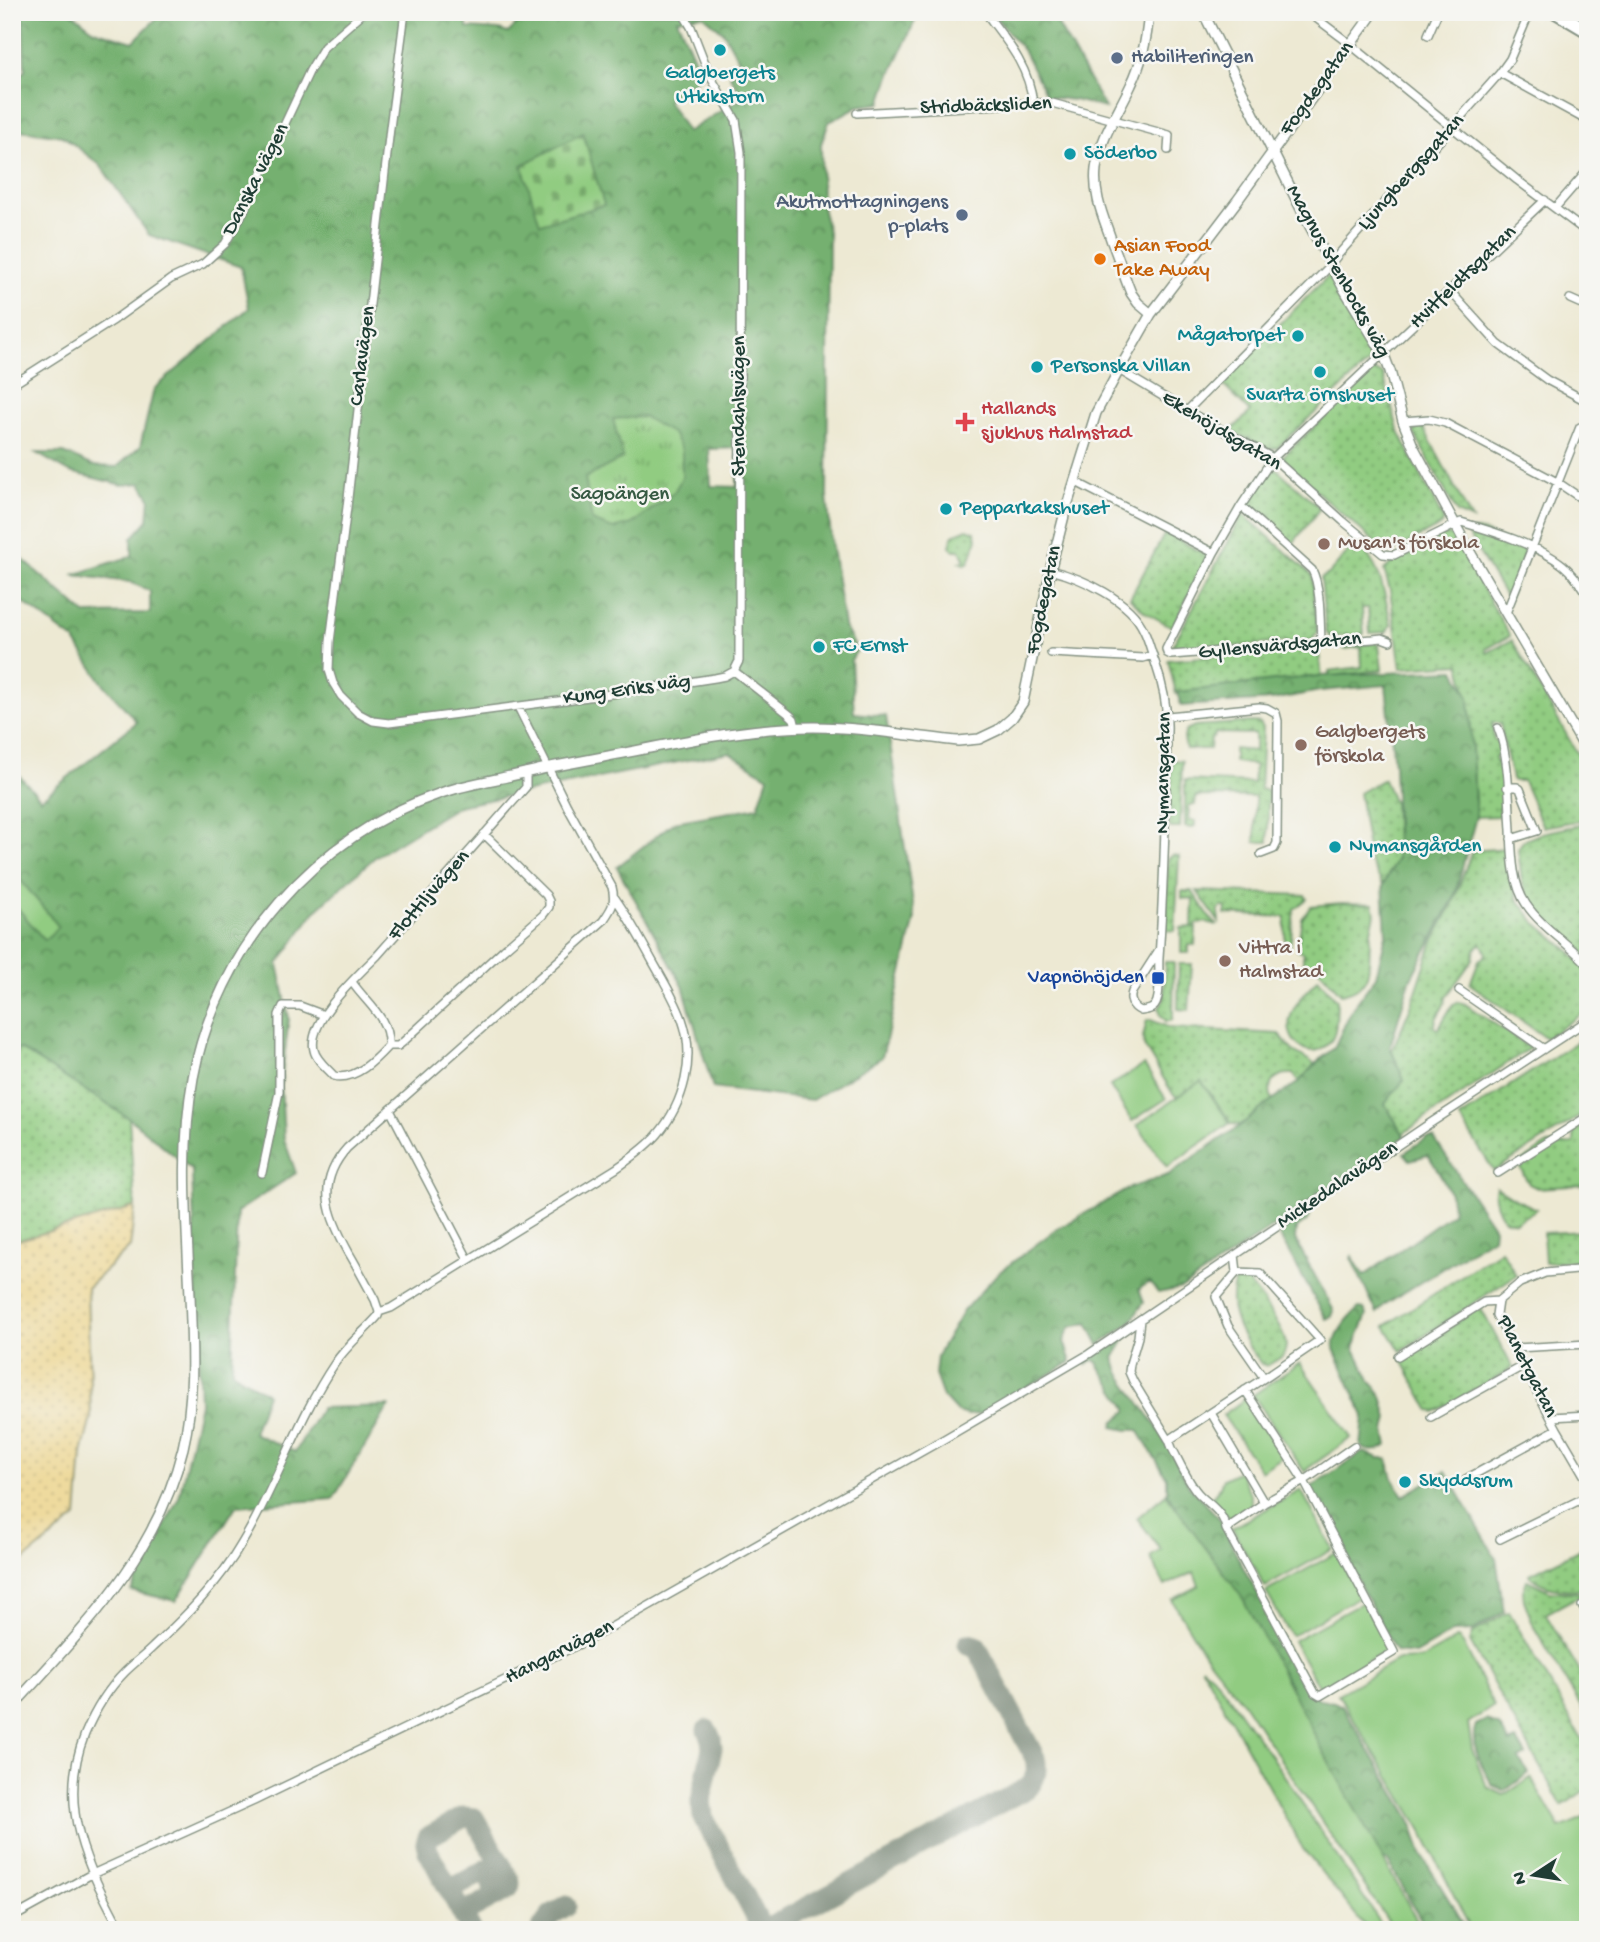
<svg xmlns="http://www.w3.org/2000/svg" width="1600" height="1942" font-family="'Gochi Hand',sans-serif">
	<defs>
		<pattern id="grass-dots" width="8" height="8" patternUnits="userSpaceOnUse" patternTransform="scale(1.75)"><rect width="8" height="8" fill="#91cc81"/><path d="M2 2h.1M6 6h.1" fill="none" stroke="#76a76a" stroke-width="1.8" stroke-linecap="round"/></pattern>
		<pattern id="forest-crowns" width="20" height="18" patternUnits="userSpaceOnUse" patternTransform="scale(1.75)"><rect width="20" height="18" fill="#74b06f"/><path d="M2 6a3 3 0 1 1 6 0M12 15a3 3 0 1 1 6 0" fill="none" stroke="#5f905c"/></pattern>
		<pattern id="sand-dots" width="8" height="8" patternUnits="userSpaceOnUse" patternTransform="scale(1.75)"><rect width="8" height="8" fill="#eeda9e"/><path d="M2 2h.1M6 6h.1" fill="none" stroke="#ccbc89" stroke-width="1.8" stroke-linecap="round"/></pattern>
		<pattern id="cemetery-stones" width="16" height="16" patternUnits="userSpaceOnUse" patternTransform="scale(1.75)"><rect width="16" height="16" fill="#91cc81"/><path d="M2 7V4a2 2 0 0 1 4 0v3zM10 15v-3a2 2 0 0 1 4 0v3z" fill="#76a76a"/></pattern>
		<pattern id="park-tufts" width="24" height="20" patternUnits="userSpaceOnUse" patternTransform="scale(1.75)"><rect width="24" height="20" fill="#91cc81"/><path d="M3 7l-1-3M5 7V3M7 7l1-3M15 17l-1-3M17 17v-4M19 17l1-3" fill="none" stroke="#76a76a"/></pattern>
	</defs>
	<rect width="100%" height="100%" fill="#f6f6f2"/>
	<filter id="ink" filterUnits="userSpaceOnUse"><feTurbulence type="fractalNoise" baseFrequency=".0143" numOctaves="2"/><feDisplacementMap in="SourceGraphic" scale="14" xChannelSelector="R" yChannelSelector="G"/><feConvolveMatrix kernelMatrix="1 2 1 2 8 2 1 2 1" color-interpolation-filters="sRGB"/></filter>
	<filter id="wash" filterUnits="userSpaceOnUse"><feTurbulence type="fractalNoise" baseFrequency=".00686" numOctaves="4" result="noise"/><feDisplacementMap in="SourceGraphic" scale="28" xChannelSelector="R" yChannelSelector="G"/><feGaussianBlur stdDeviation="1.57" result="paint"/><feColorMatrix in="noise" values="0 0 0 0 0 0 0 0 0 0 0 0 0 0 0 0 0 1.4 0 .05"/><feComposite in="paint" operator="in"/></filter>
	<g filter="url(#wash)">
		<rect width="100%" height="100%" fill="#ede9d3"/>
		<path fill="url(#grass-dots)" stroke="#58845a" stroke-width="2" d="M1327,277h3l45,78 -1,3 -97,90 -8,1 -38,-18 19,-19 -29,-29z
			M1373,371l10,3 15,56 46,91 -2,4 -49,26h-8l-102,-89 -1,-5z
			M1417,426l6,1 49,93 -15,-7 -43,-80z
			M1274,469h3l43,39 -29,38 -40,-39 -1,-4 9,-16z
			M1243,514l69,61 5,58 -5,7 -139,11 -1,-4z
			M967,529l8,3 2,7 -8,23 -4,3 -5,-3 5,-1 -5,-11h-7l-3,-4 3,-11z
			M1473,530h5l39,15 8,7 -17,49 -39,-65v-4z
			M1165,533l40,21 2,7 -35,66 -27,-15 -15,-14z
			M1446,534l7,2 57,100 -24,13 1,4 25,-13 76,132v47l-45,8 -20,-46h-9l-2,-2 -12,-56h-8l2,17 7,1 1,15 -7,1 1,6 6,-1 3,45 -6,1v8l-23,1 -7,-112 -9,-41 -59,4 -11,-78 -6,-20 10,-9z
			M1356,543c25,20 29,52 35,82l-5,7 -16,1 -2,-25h-6l2,26 -33,3 -5,-5 -5,-54 8,-4z
			M1377,643l2,2 3,25 -53,6v-5l33,-4 -1,-20 -17,2v-3z
			M1314,648l5,4 4,35 -115,3 -32,3 -8,-33z
			M1252,722l8,1 3,5 -3,61 8,2v51h-13v-45l-59,-1 -1,9h-6l-1,15 7,1v5l-2,2 -8,-1v-47l68,3 2,-18 -21,-3v-13l21,2v-17l-40,-1 -1,4 -3,1 -1,11h-24l-2,-11 2,-8 9,-4z
			M1172,760l10,1 -2,67h-9l-2,-3z
			M1384,779l10,25 3,55 -14,26 -13,-23 -11,-69z
			M1588,823v133l-41,-36 -19,-24 -6,-14 -4,-33 5,-8 19,-8z
			M1507,848l3,27 8,25 16,21 38,32 16,19v38l-42,28 -76,-54 9,-24 6,-4 1,-4 -5,-9 -6,6 -2,10 -27,38c-1,13 -12,17 -11,31l3,1 15,-25 6,-2 6,2 65,44 -128,86 -21,-30 17,-32 -6,-22 20,-46 21,-63 20,-38 19,-52z
			M1173,855l6,1 -4,75 -9,-1 2,-71z
			M1182,891h10l18,27 8,7 -13,-3 -9,2 -1,21h-6v8h-8v-25l11,-1 1,-28 -11,-1z
			M1197,891l108,4 2,4 -13,10 -4,39h-5v-31l-60,-3 1,-4 -1,-3h-4l-3,3 1,12z
			M1341,903l32,1c4,15 0,13 -2,27 -5,28 8,56 -30,63l-25,-28 -13,-2v-11l-6,-4 5,-30 9,-13z
			M1165,962h9l-1,56 -2,3h-5l-5,-6 -2,-7 5,-9z
			M1179,964h13l-3,46 -11,-1z
			M1318,978l19,22c-1,12 1,33 -7,42 -18,21 -46,1 -40,-23 4,-16 17,-28 28,-41z
			M1147,1020h4l19,8 109,6 13,16 23,14 -16,18 -6,-8c-17,-1 -27,8 -21,26l-31,25 -9,-1 -30,-42 -23,16 -6,-4 -29,-48 -1,-9z
			M1583,1038l5,12v61l-94,60 -34,-53z
			M20,1049l109,69 6,89 -123,35v-190z
			M1588,1120v65l-51,3 -8,-4 -11,-20 28,-19 28,-1v-14z
			M1496,1187l21,13 20,9 -21,13 -12,-3c-6,-8 -12,-22 -8,-32z
			M1588,1231v29l-43,3 -2,-30z
			M1501,1250l15,25 -115,76 -16,-25z
			M1236,1279c7,0 5,-1 11,3 10,8 38,50 39,63 0,4 -1,7 -3,11l-16,10 -6,-2c-18,-24 -38,-54 -25,-85z
			M1480,1307l33,61 -78,44 -5,-1 -27,-49 2,-5z
			M1588,1545v41l-2,3c-19,2 -40,0 -55,-12l-1,-3z
			M1527,1580l23,11 34,2 2,2 -13,4 -26,14 -1,2 42,70v34l-54,-92 -10,-27 -1,-9z
			M1509,1612l79,138v38l-26,18 -92,-164 3,-9z"/>
		<path fill="url(#forest-crowns)" stroke="#4a7652" stroke-width="2" fill-rule="evenodd" d="M18,12h53l23,18 39,12 26,-26 -2,-4h310v16l32,2 9,3 11,-11 -1,-10h401l-29,64 -9,27 -23,3 -29,16 -8,22 1,63 7,29 -2,259 5,53 12,78 13,24 -6,10 3,53 32,3 29,202 -33,139 -70,43 -99,-12 -30,-102 -66,-119 57,-45 84,-15 10,-30 -39,-25 -271,54 -83,51 -59,53 -38,54 11,54 -8,66 3,55 12,34 -59,39 -5,159 35,23 -14,39 42,19 26,-44 68,-2 -56,93 -97,7 -60,95 -45,-10 48,-94 21,-94 -8,-233 -63,-52 -109,-69 -8,3v-284l29,31 96,-77 -36,-41 -26,-40 -63,-47v-44l73,64 65,-1v-22l-20,-9 -57,-7 59,-19v-18l16,-18 2,-22 -9,-15 -19,2 -52,-13 -34,-19h28l30,13 23,1 23,-20 14,-58 95,-81 -8,-41 -92,-32 -49,-70 -37,-29 -51,-7v-48l13,-10 -2,-53zM703,15l21,18 16,29 -10,14 13,21 -56,35 -20,-32 35,-24 -25,-57zM738,448l-1,39 -26,-1 -2,-37z
			M991,12h62v4l52,92 -31,-8 -27,-3 -23,-46z
			M1455,670l14,27 7,120 -22,81 -44,82 -20,67 14,33 -19,24 20,33 -223,151 -24,5 -8,-11 -11,7 5,13 -14,21 -31,22 -11,-22 -18,4 -6,14 7,21 -90,52 -13,1 -11,-3 -14,-15 -8,-22 2,-19 26,-45 34,-37 57,-43 76,-43 38,-13 73,-50 31,-25 27,-18 16,-18 19,-16 17,-37 25,-35 10,-41 -3,-50 14,-27 -3,-94 -8,-79 -66,6 -48,9 -91,6 -4,-14 141,-16z
			M1427,1138h7l7,11 53,79 -1,9 -109,68 -7,8 -26,-55 1,-2 12,20 88,-63c5,-15 -15,-44 -24,-58l-18,5 -6,-7z
			M1309,1210h2l-2,9 -13,10 -1,10 39,72 -2,5 -6,3 -49,-88z
			M1359,1308l5,1 3,6 -13,32 16,33 12,16 6,22 -3,13 3,14c-9,6 -17,8 -27,2l3,-31 -30,-67c0,-15 14,-31 25,-41z
			M1132,1328l-18,30 6,16 41,59 28,53 31,33 14,31 65,122 15,24 7,4 13,2 8,4 68,112 13,39 44,73h-40l-39,-69h-17l-71,-151 -11,-27 -122,-190v-15l-29,-48h-11l-14,-3 1,-5 13,-11v-3l-32,-48 -9,5 -2,-4 22,-12z
			M1363,1452l16,6h8l6,20 10,18 43,-25 50,87 8,54 -32,19 -19,1 -38,22 -19,-2 -88,-163z
			M1486,1720l13,6 11,17 7,-3 9,15 -7,4 10,14 -25,18 -12,-6c-8,-17 -24,-40 -16,-60z"/>
		<path fill="url(#sand-dots)" stroke="#868c69" stroke-width="2" d="M135,1207l-5,40 -43,41 4,130 -9,35 -5,64 -65,53v-328z"/>
		<path fill="url(#cemetery-stones)" stroke="#58845a" stroke-width="2" d="M583,133l21,72 -64,19 -18,-59z"/>
		<path fill="url(#park-tufts)" stroke="#58845a" stroke-width="2" d="M644,417l29,17 9,16v28l-8,14 -42,32 -19,5 -21,-8 -7,-43 38,-20 -10,-39z"/>
		<path fill="#91cc81" stroke="#58845a" stroke-width="2" d="M14,872l45,55 -15,13 -32,-39v-28z
			M1144,1065l22,34 -34,22 -22,-35z
			M1201,1081l29,42 -63,44 -30,-42z
			M1300,1363l51,75 -47,33 -51,-76z
			M1245,1399l39,57 -23,15 -38,-56z
			M1239,1471l12,24v10l-22,13 -18,-20 9,-11 3,-8z
			M1301,1490l32,59 -68,38 -33,-59z
			M1166,1494l77,105 87,165 88,158 -13,8h-11l-151,-227 -38,-48 -33,-55 27,-14 -5,-14 -29,14 -15,-29 11,-7 -24,-32z
			M1336,1553l24,43 -69,40 -25,-44z
			M1363,1602l26,47 -70,39 -26,-47z
			M1458,1638l7,9 29,59 -26,17 4,26 15,38 17,8 27,-17 29,50 28,-12v114h-117l-50,-101 -83,-135 60,-34 23,-1z
			M1201,1666l16,14 65,92 103,158h-17l-65,-81z"/>
		<g fill="none" stroke-linecap="round" stroke-linejoin="round">
			<path stroke="#869384" stroke-width="21" d="M707,1730l4,9 1,9 -11,53 2,16 54,102 1,11
				M492 1883a9 9 0 1 1 18 0a9 9 0 1 1-18 0Z
				M456,1902c-3,-7 -4,-12 3,-17l31,-17 7,-1 8,6
				M467,1924l-1,-8 2,-5 37,-20
				M471,1930l-43,-79 -2,-8 2,-6 36,-20 10,1 35,61
				M541,1930l10,-15 15,-9
				M765,1930l264,-143c7,-9 9,-17 6,-29l-59,-112 -8,-2"/>
		</g>
	</g>
	<g filter="url(#ink)">
		<g fill="none" stroke-linecap="round" stroke-linejoin="round">
			<g stroke="#869384" stroke-width="10">
				<path id="minor" d="M405,12l-15,116 -43,379 -17,135 -1,28 4,13 8,13 17,17 15,8 16,2 215,-28 111,-17 10,-2 9,-5
					M682,12l9,15 19,49 26,44 5,32 -2,501v8l-5,10 56,44 4,4 2,8
					M985,12c21,28 44,54 48,91
					M1308,12l37,28 172,140 71,53
					M1428,35l10,-23
					M1500,73l88,48
					M857,113l176,-10h19l117,32 -1,15
					M1555,208l33,-38
					M1451,292l47,52 49,36 41,22
					M1570,299l18,8
					M1119,370l68,41 86,47 70,63 40,33 11,1 67,-33c31,9 77,23 102,43 10,8 18,20 25,31
					M12,385l102,-65 57,-41 32,-15 22,-20 18,-31 67,-143 14,-23 40,-35
					M1187,411l140,-142 10,-13 163,-183 10,-14 16,-38v-4l-4,-5
					M1403,421l26,-2 16,4 112,59 31,21
					M1074,481l140,72
					M1241,506l71,64c9,16 8,53 9,72
					M1050,570c32,8 81,30 94,61 5,10 7,21 11,31 8,23 13,45 12,70 -1,75 -3,150 -8,226 -1,13 2,30 -2,43 -2,8 -8,9 -16,10 -9,-4 -12,-11 -9,-19l27,-42
					M1506,613l74,-186
					M1390,641l-8,-3 -9,1 -202,16 -4,-2 -1,-4 48,-96 27,-47 32,-48 272,-258
					M1051,653l92,5 10,-3
					M1168,716l91,-9 8,1 9,5 2,8 -1,122 -3,6 -13,5
					M1498,728c11,28 11,72 13,102 1,24 1,53 15,74 16,24 43,39 62,61
					M1507,787h10l3,2 17,42 -26,8
					M352,982c14,21 38,36 36,64 -13,14 -33,35 -54,30 -6,-7 -18,-16 -20,-26 -7,-29 44,-75 63,-94l149,-169v-15
					M1459,990l85,59
					M388,1046h10l5,-4 101,-93 39,-34 6,-8v-6l-3,-6 -62,-61
					M390,1110l78,149
					M262,1173l17,-81v-77l4,-9h17l24,9
					M1498,1173l90,-57
					M1235,1255l2,17 23,1 60,67 -56,38 -36,-52 -12,-29 21,-25
					M1588,1269l-43,4 -25,10 -22,18 -2,14 61,114 31,53
					M379,1312l12,-4 226,-140c14,-10 29,-20 41,-34 26,-31 38,-76 24,-115 -7,-20 -19,-39 -29,-57 -12,-22 -24,-44 -38,-64
					M1140,1320l-2,17 -8,27 -1,8 4,9 36,59 95,-62
					M1514,1348l74,-4
					M1398,1356l86,-54 14,-1
					M1211,1413l53,90 40,-22 -59,-91
					M1431,1417l92,-51
					M1551,1417l37,-2
					M1169,1440l3,8c7,13 16,34 26,45 11,12 25,18 28,36
					M1466,1479l91,-50
					M1264,1503l-38,26 89,164 5,3 74,-44 -90,-171 50,-35
					M1500,1539l88,-43
					M1582,1606l6,10
					M12,1918l76,-42 166,-75 338,-163 352,-199 145,-85 340,-230 159,-104
					M121,1930c-34,-64 -65,-124 -36,-196 10,-24 22,-44 40,-62 9,-9 19,-16 28,-25 33,-31 66,-64 89,-104 35,-58 55,-124 93,-180 12,-18 29,-31 43,-47l1,-4 -4,-12c-9,-16 -17,-32 -26,-47 -21,-38 -34,-69 -2,-105l256,-227c9,-13 13,-18 9,-34l-45,-81 -49,-99"/>
			</g>
			<g stroke="#869384" stroke-width="12">
				<path id="tertiary" d="M1149,12c-2,25 -7,51 -18,73 -13,28 -31,53 -35,84 -3,27 8,49 16,73 7,17 12,34 19,51l7,10 13,11
					M1203,12l103,207 38,70 40,66 6,16 13,50 10,25 57,106 118,201
					M12,1707c73,-81 144,-149 171,-259 12,-50 9,-102 7,-152 -3,-72 -10,-146 3,-218 24,-129 123,-243 248,-285 23,-8 47,-12 70,-17 29,-7 58,-13 87,-18 71,-13 143,-31 216,-31 48,0 96,9 144,14l21,-2 19,-9 14,-12 11,-16 29,-139 13,-51 31,-99 23,-43 32,-56 86,-113 137,-189"/>
			</g>
			<g stroke="#869384" stroke-width="16">
				<path id="trunk" d="M1556,12l32,19"/>
			</g>
			<use href="#minor" stroke="#fff" stroke-width="7"/>
			<use href="#tertiary" stroke="#fff" stroke-width="9"/>
			<use href="#trunk" stroke="#fff" stroke-width="12"/>
		</g>
	</g>
	<g fill="#0f9aa8" stroke="#f6f6f2" stroke-width="2.5">
		<circle cx="720" cy="50" r="7"/>
		<circle cx="1070" cy="154" r="7"/>
		<circle cx="1298" cy="336" r="7"/>
		<circle cx="1037" cy="367" r="7"/>
		<circle cx="1320" cy="372" r="7"/>
		<circle cx="946" cy="509" r="7"/>
		<circle cx="819" cy="647" r="7"/>
		<circle cx="1335" cy="847" r="7"/>
		<circle cx="1405" cy="1482" r="7"/>
	</g>
	<g fill="#5c6f8a" stroke="#f6f6f2" stroke-width="2.5">
		<circle cx="1117" cy="58" r="7"/>
		<circle cx="962" cy="215" r="7"/>
	</g>
	<circle fill="#e8710a" stroke="#f6f6f2" stroke-width="2.5" cx="1100" cy="259" r="7"/>
	<path fill="#e0444e" stroke="#f6f6f2" stroke-width="2.5" d="M961.5 411.5h7v7h7v7h-7v7h-7v-7h-7v-7h7z"/>
	<g fill="#8d6e63" stroke="#f6f6f2" stroke-width="2.5">
		<circle cx="1324" cy="544" r="7"/>
		<circle cx="1301" cy="745" r="7"/>
		<circle cx="1225" cy="961" r="7"/>
	</g>
	<rect fill="#1a4fb4" stroke="#f6f6f2" stroke-width="2.5" x="1151" y="971" width="14" height="14" rx="3.5"/>
	<g text-anchor="middle" dominant-baseline="central" stroke-width="5" stroke-linejoin="round" paint-order="stroke">
		<g font-size="21" fill="#4e5e75" stroke="#f6f6f2" text-anchor="start">
			<text x="1131" y="58">Habiliteringen</text>
			<text x="948" y="203" text-anchor="end">Akutmottagningens<tspan x="948" dy="24">p-plats</tspan></text>
		</g>
		<g font-size="21" fill="#0d838f" stroke="#f6f6f2" text-anchor="start">
			<text x="720" y="74" text-anchor="middle">Galgbergets<tspan x="720" dy="24">Utkikstorn</tspan></text>
			<text x="1084" y="154">Söderbo</text>
			<text x="1284" y="336" text-anchor="end">Mågatorpet</text>
			<text x="1051" y="367">Personska Villan</text>
			<text x="1320" y="396" text-anchor="middle">Svarta örnshuset</text>
			<text x="960" y="509">Pepparkakshuset</text>
			<text x="833" y="647">FC Ernst</text>
			<text x="1349" y="847">Nymansgården</text>
			<text x="1419" y="1482">Skyddsrum</text>
		</g>
		<g font-size="21" fill="#1f3d34" stroke="#f6f6f2">
			<text transform="translate(1318 89) rotate(-54)">Fogdegatan</text>
			<text transform="translate(986 107) rotate(-2)">Stridbäcksliden</text>
			<text transform="translate(1412 173) rotate(-48)">Ljungbergsgatan</text>
			<text transform="translate(257 180) rotate(-63)">Danska vägen</text>
			<text transform="translate(1337 272) rotate(61)">Magnus Stenbocks väg</text>
			<text transform="translate(1464 278) rotate(-44)">Hvitfeldtsgatan</text>
			<text transform="translate(364 356) rotate(-83)">Carlavägen</text>
			<text transform="translate(740 406) rotate(-90)">Stendahlsvägen</text>
			<text transform="translate(1221 432) rotate(31)">Ekehöjdsgatan</text>
			<text transform="translate(1045 600) rotate(-78)">Fogdegatan</text>
			<text transform="translate(1280 647) rotate(-5)">Gyllensvärdsgatan</text>
			<text transform="translate(627 691) rotate(-8)">Kung Eriks väg</text>
			<text transform="translate(1165 773) rotate(-89)">Nymansgatan</text>
			<text transform="translate(430 896) rotate(-49)">Flottiljvägen</text>
			<text transform="translate(1338 1186) rotate(-34)">Mickedalavägen</text>
			<text transform="translate(1526 1367) rotate(63)">Planetgatan</text>
			<text transform="translate(560 1653) rotate(-27)">Hangarvägen</text>
		</g>
		<g font-size="21" fill="#c56008" stroke="#f6f6f2" text-anchor="start">
			<text x="1114" y="247">Asian Food<tspan x="1114" dy="24">Take Away</tspan></text>
		</g>
		<g font-size="21" fill="#be3a42" stroke="#f6f6f2" text-anchor="start">
			<text x="981" y="410">Hallands<tspan x="981" dy="24">sjukhus Halmstad</tspan></text>
		</g>
		<g font-size="21" fill="#365a43" stroke="#f6f6f2">
			<text x="620" y="495">Sagoängen</text>
		</g>
		<g font-size="21" fill="#785e54" stroke="#f6f6f2" text-anchor="start">
			<text x="1338" y="544">Musan's förskola</text>
			<text x="1315" y="733">Galgbergets<tspan x="1315" dy="24">förskola</tspan></text>
			<text x="1239" y="949">Vittra i<tspan x="1239" dy="24">Halmstad</tspan></text>
		</g>
		<g font-size="21" fill="#164399" stroke="#f6f6f2" text-anchor="end">
			<text x="1144" y="978">Vapnöhöjden</text>
		</g>
	</g>
	<rect width="1600" height="1942" fill="none" stroke="#f6f6f2" stroke-width="42"/>
	<g transform="translate(1534 1875) rotate(258)" stroke="#f6f6f2" stroke-width="5" paint-order="stroke">
	<path d="M0-5L12 26L0 18L-12 26Z" fill="#1f3d34"/>
	<text y="-10" font-size="19" font-weight="bold" text-anchor="middle" fill="#1f3d34">N</text>
	</g>
</svg>
